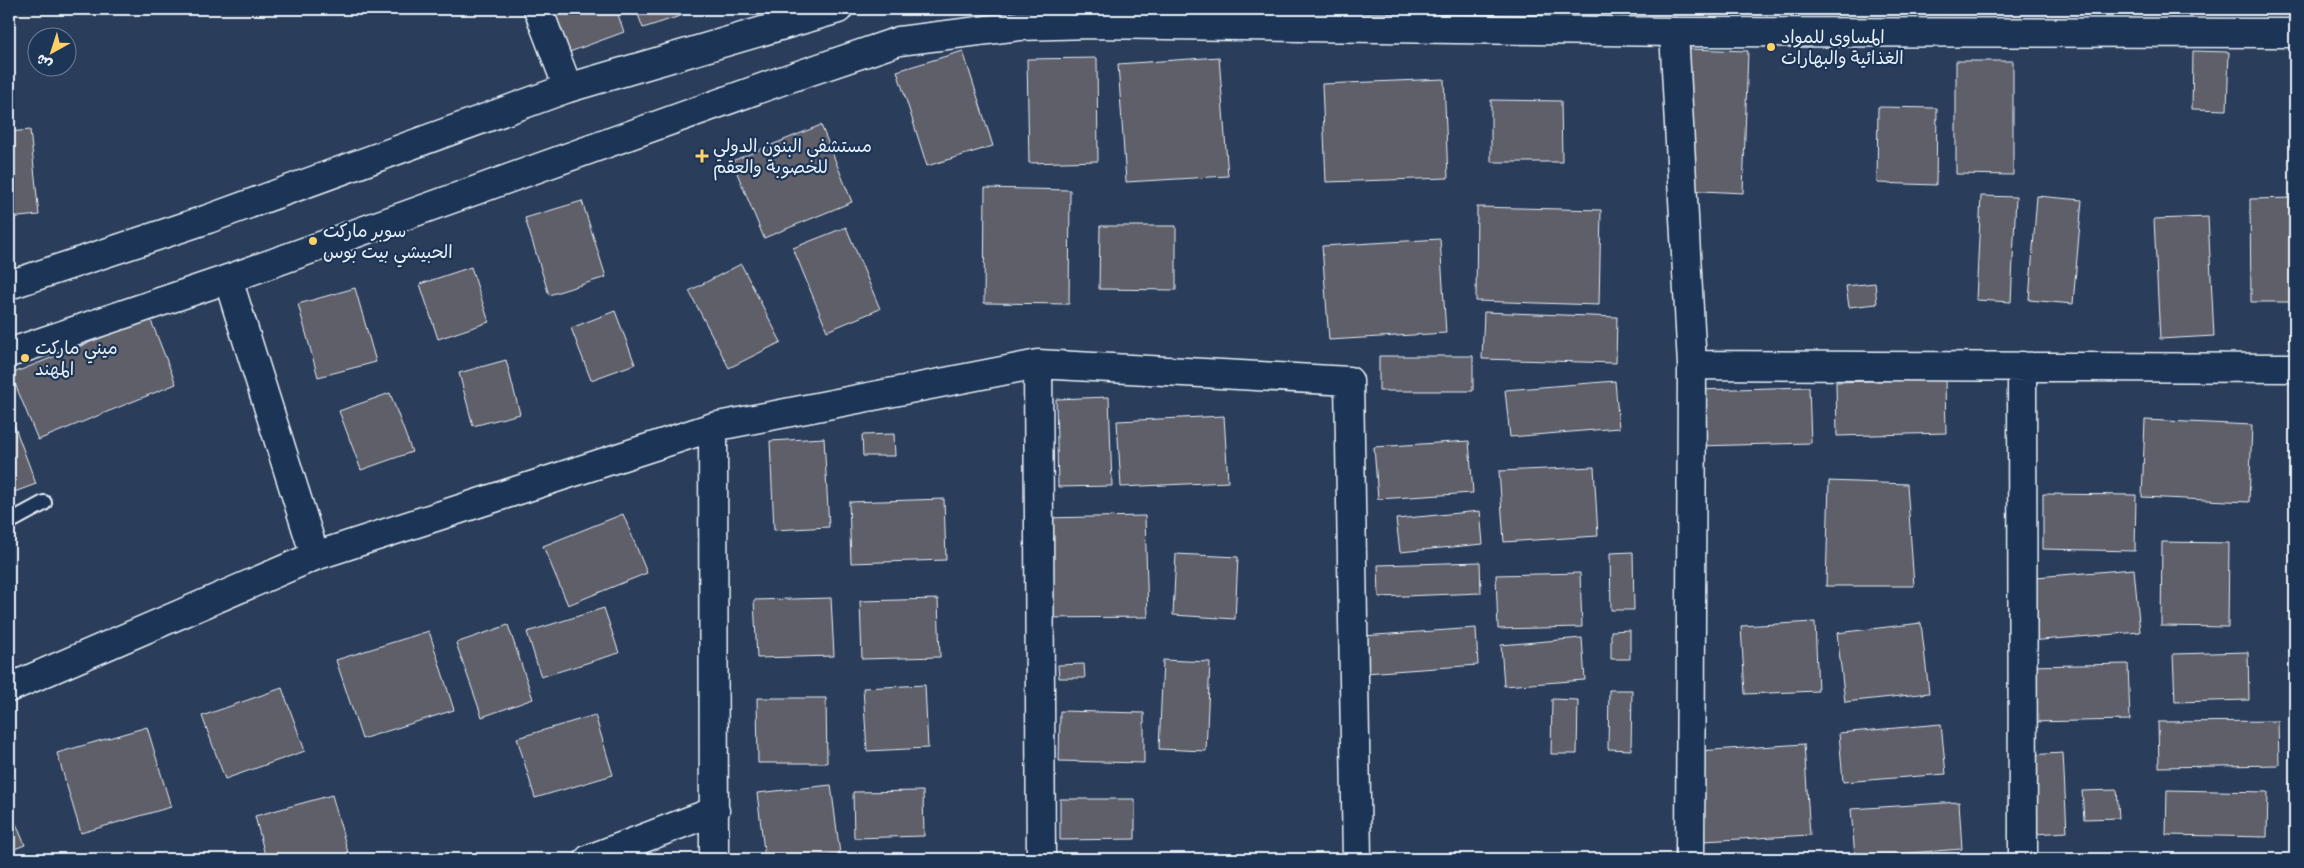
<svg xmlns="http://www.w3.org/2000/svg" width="2304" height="868" font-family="Caveat,'Playpen Sans Arabic',sans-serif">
	<rect width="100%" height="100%" fill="#2a3d5b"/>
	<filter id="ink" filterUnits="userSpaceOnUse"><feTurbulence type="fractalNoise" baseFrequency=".02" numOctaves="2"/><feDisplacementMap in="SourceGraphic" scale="10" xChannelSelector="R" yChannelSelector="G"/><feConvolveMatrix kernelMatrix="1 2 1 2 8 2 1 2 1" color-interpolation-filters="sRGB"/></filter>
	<g filter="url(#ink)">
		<path fill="#5f5f69" stroke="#e8f1f8" d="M548,9h68l8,23 -60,22z
			M636,9h66l-59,19z
			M1688,49l60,2 -5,142 -61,-3z
			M963,51l30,95 -66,20 -30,-95z
			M2193,51l36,1 -2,58 -35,-1z
			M1219,57l9,119 -102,6 -8,-118z
			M1097,58l1,103 -69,2 -2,-104z
			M1956,61h57v114l-57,-1z
			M1444,79l4,99 -122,4 -4,-98z
			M1491,100l70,1 1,61h-71z
			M1878,107l59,1 -1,77 -59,-2z
			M821,125l31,77 -88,36 -32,-77z
			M30,130l9,85 -30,3v-86z
			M985,188l85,2 -1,114 -85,-1z
			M1981,196l35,1 -5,105 -35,-2z
			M2037,196l45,4 -9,104 -44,-4z
			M2295,198v104h-44l-1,-103z
			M582,201l24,76 -57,18 -24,-77z
			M1477,207l124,3 -2,95 -123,-4z
			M2208,217l6,119 -54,3 -6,-120z
			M1100,226h76v64l-77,-1z
			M846,227l34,82 -53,22 -34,-83z
			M1440,239l6,94 -117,7 -7,-94z
			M741,264l40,78 -52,26 -40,-77z
			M471,267l18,55 -51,17 -18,-55z
			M1875,283l2,21 -28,3 -3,-21z
			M355,288l21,74 -58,15 -20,-73z
			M615,311l20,53 -44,16 -20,-52z
			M1484,312l133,5 -1,46 -134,-4z
			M150,318l26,66 -138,56 -27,-66z
			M1379,356h94v35h-94z
			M506,360l14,54 -47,12 -14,-53z
			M1945,379l1,54 -109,3 -1,-54z
			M1615,381l4,47 -109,9 -5,-47z
			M1809,387l2,56 -113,3 -2,-56z
			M390,393l22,59 -51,18 -22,-59z
			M1109,397l3,89 -54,1 -2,-88z
			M9,411l27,73 -27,10z
			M1224,416l4,66 -107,5 -4,-66z
			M2145,420l107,5 -3,77 -107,-5z
			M894,434l1,22h-32l-1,-21z
			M824,438l5,89 -55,3 -4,-89z
			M1469,441l4,52 -95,6 -4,-52z
			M1594,467l4,69 -94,6 -5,-71z
			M1829,481l78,3 7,102h-88z
			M2043,494l93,1 -1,56 -92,-2z
			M944,499l2,61 -95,3 -2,-61z
			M1480,511l3,33 -83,8 -4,-33z
			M623,514l24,59 -79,32 -25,-59z
			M1145,516l3,101 -103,1 -3,-100z
			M2162,542l67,1 -1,84 -67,-1z
			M1633,552l1,58h-23l-1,-57z
			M1176,554l62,3 -3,62 -62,-4z
			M1480,562l1,31 -102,4 -1,-32z
			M2134,569l6,63 -111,9 -5,-63z
			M1580,573l2,54 -84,2 -2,-54z
			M831,598l3,58 -77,2 -3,-58z
			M938,599l2,58 -78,2 -2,-58z
			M604,608l15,45 -78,24 -14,-45z
			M1815,622l3,69 -73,3 -4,-68z
			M1921,623l8,70 -84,9 -8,-69z
			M508,625l25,74 -51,18 -26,-74z
			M1476,628l2,37 -127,9 -3,-37z
			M1630,630v29h-19v-28z
			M429,631l25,79 -92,29 -26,-79z
			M1582,638l3,42 -81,6 -3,-41z
			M2248,652l1,48 -74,2 -2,-48z
			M1163,660l47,2 -4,89 -47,-2z
			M1084,664l1,14h-26l-1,-13z
			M2128,664l2,56 -101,2 -1,-56z
			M925,685l3,63 -61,3 -4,-63z
			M282,688l23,63 -80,28 -23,-63z
			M1609,690h23l-1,60 -23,-1z
			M757,698h69l1,65h-69z
			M1552,699l26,1 -1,54h-26z
			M1060,711l84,2v50l-85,-2z
			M595,715l18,60 -78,23 -18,-60z
			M2278,721l1,44 -120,2 -1,-45z
			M1941,724l5,50 -103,8 -4,-49z
			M147,727l24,80 -90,26 -24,-80z
			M1804,744l6,91 -106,6 -6,-90z
			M2063,753l4,79 -33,2 -5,-79z
			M831,785l9,69 -48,5h-27l-8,-66z
			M2117,790l2,28 -35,1 -2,-28z
			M2167,790l101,2 -1,45 -101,-2z
			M923,791l1,45 -70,2 -1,-46z
			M332,795l17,61 -10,3h-73l-11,-43z
			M1060,799h75v40l-75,1z
			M1959,802l3,47 -107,8 -4,-48z
			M9,807l16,38 -16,6z
			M190,852l3,7h-29z"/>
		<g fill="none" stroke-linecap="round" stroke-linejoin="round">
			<g stroke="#e8f1f8" stroke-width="18">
				<path id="service" d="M9,522l35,-19"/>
			</g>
			<g stroke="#e8f1f8" stroke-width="31">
				<path id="minor" d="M538,9l30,79
					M1674,32l18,333 -2,494
					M228,279l87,277
					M1038,364l3,495
					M1692,365l603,3
					M2022,366l1,493
					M713,427l1,432
					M9,688l306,-132 398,-129 325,-63 311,17 8,478
					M589,859l126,-48"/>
			</g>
			<g stroke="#e8f1f8" stroke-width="31">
				<path id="tertiary" d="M9,285l199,-66 360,-131 270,-79
					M9,353l219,-74 553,-198 118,-40 120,-15 72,-2 583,8 621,1"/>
			</g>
			<use href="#service" stroke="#1d3557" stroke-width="14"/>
			<use href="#minor" stroke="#1d3557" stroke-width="28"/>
			<use href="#tertiary" stroke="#1d3557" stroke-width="28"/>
		</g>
	</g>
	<g fill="#ffd166" stroke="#1d3557" stroke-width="2">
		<circle cx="1771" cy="47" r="5"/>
		<path d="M699.5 148.5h5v5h5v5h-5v5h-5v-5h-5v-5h5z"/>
		<circle cx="313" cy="241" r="5"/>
		<circle cx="25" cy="358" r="5"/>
	</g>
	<g text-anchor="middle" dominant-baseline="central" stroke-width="4.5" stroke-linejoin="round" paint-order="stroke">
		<g font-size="18" fill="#e8f1f8" stroke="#1d3557" text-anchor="start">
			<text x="1781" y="37">المساوى للمواد<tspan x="1781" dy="21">الغذائية والبهارات</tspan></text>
			<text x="713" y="146">مستشفى البنون الدولي<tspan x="713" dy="21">للخصوبة والعقم</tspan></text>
			<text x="323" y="231">سوبر ماركت<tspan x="323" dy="21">الحبيشي بيت بوس</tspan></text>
			<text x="35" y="348">ميني ماركت<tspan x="35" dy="21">المهند</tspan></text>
		</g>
	</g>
	<rect width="2304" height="868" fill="none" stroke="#1d3557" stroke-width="30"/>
	<rect x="15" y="15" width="2274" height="838" fill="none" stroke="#e8f1f8" stroke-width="2" filter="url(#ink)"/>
	<g transform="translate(52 52) rotate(219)"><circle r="24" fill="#1d3557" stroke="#6e8097"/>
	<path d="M0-4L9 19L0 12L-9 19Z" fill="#ffd166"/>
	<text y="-8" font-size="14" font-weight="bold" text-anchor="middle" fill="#e8f1f8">ش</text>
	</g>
</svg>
